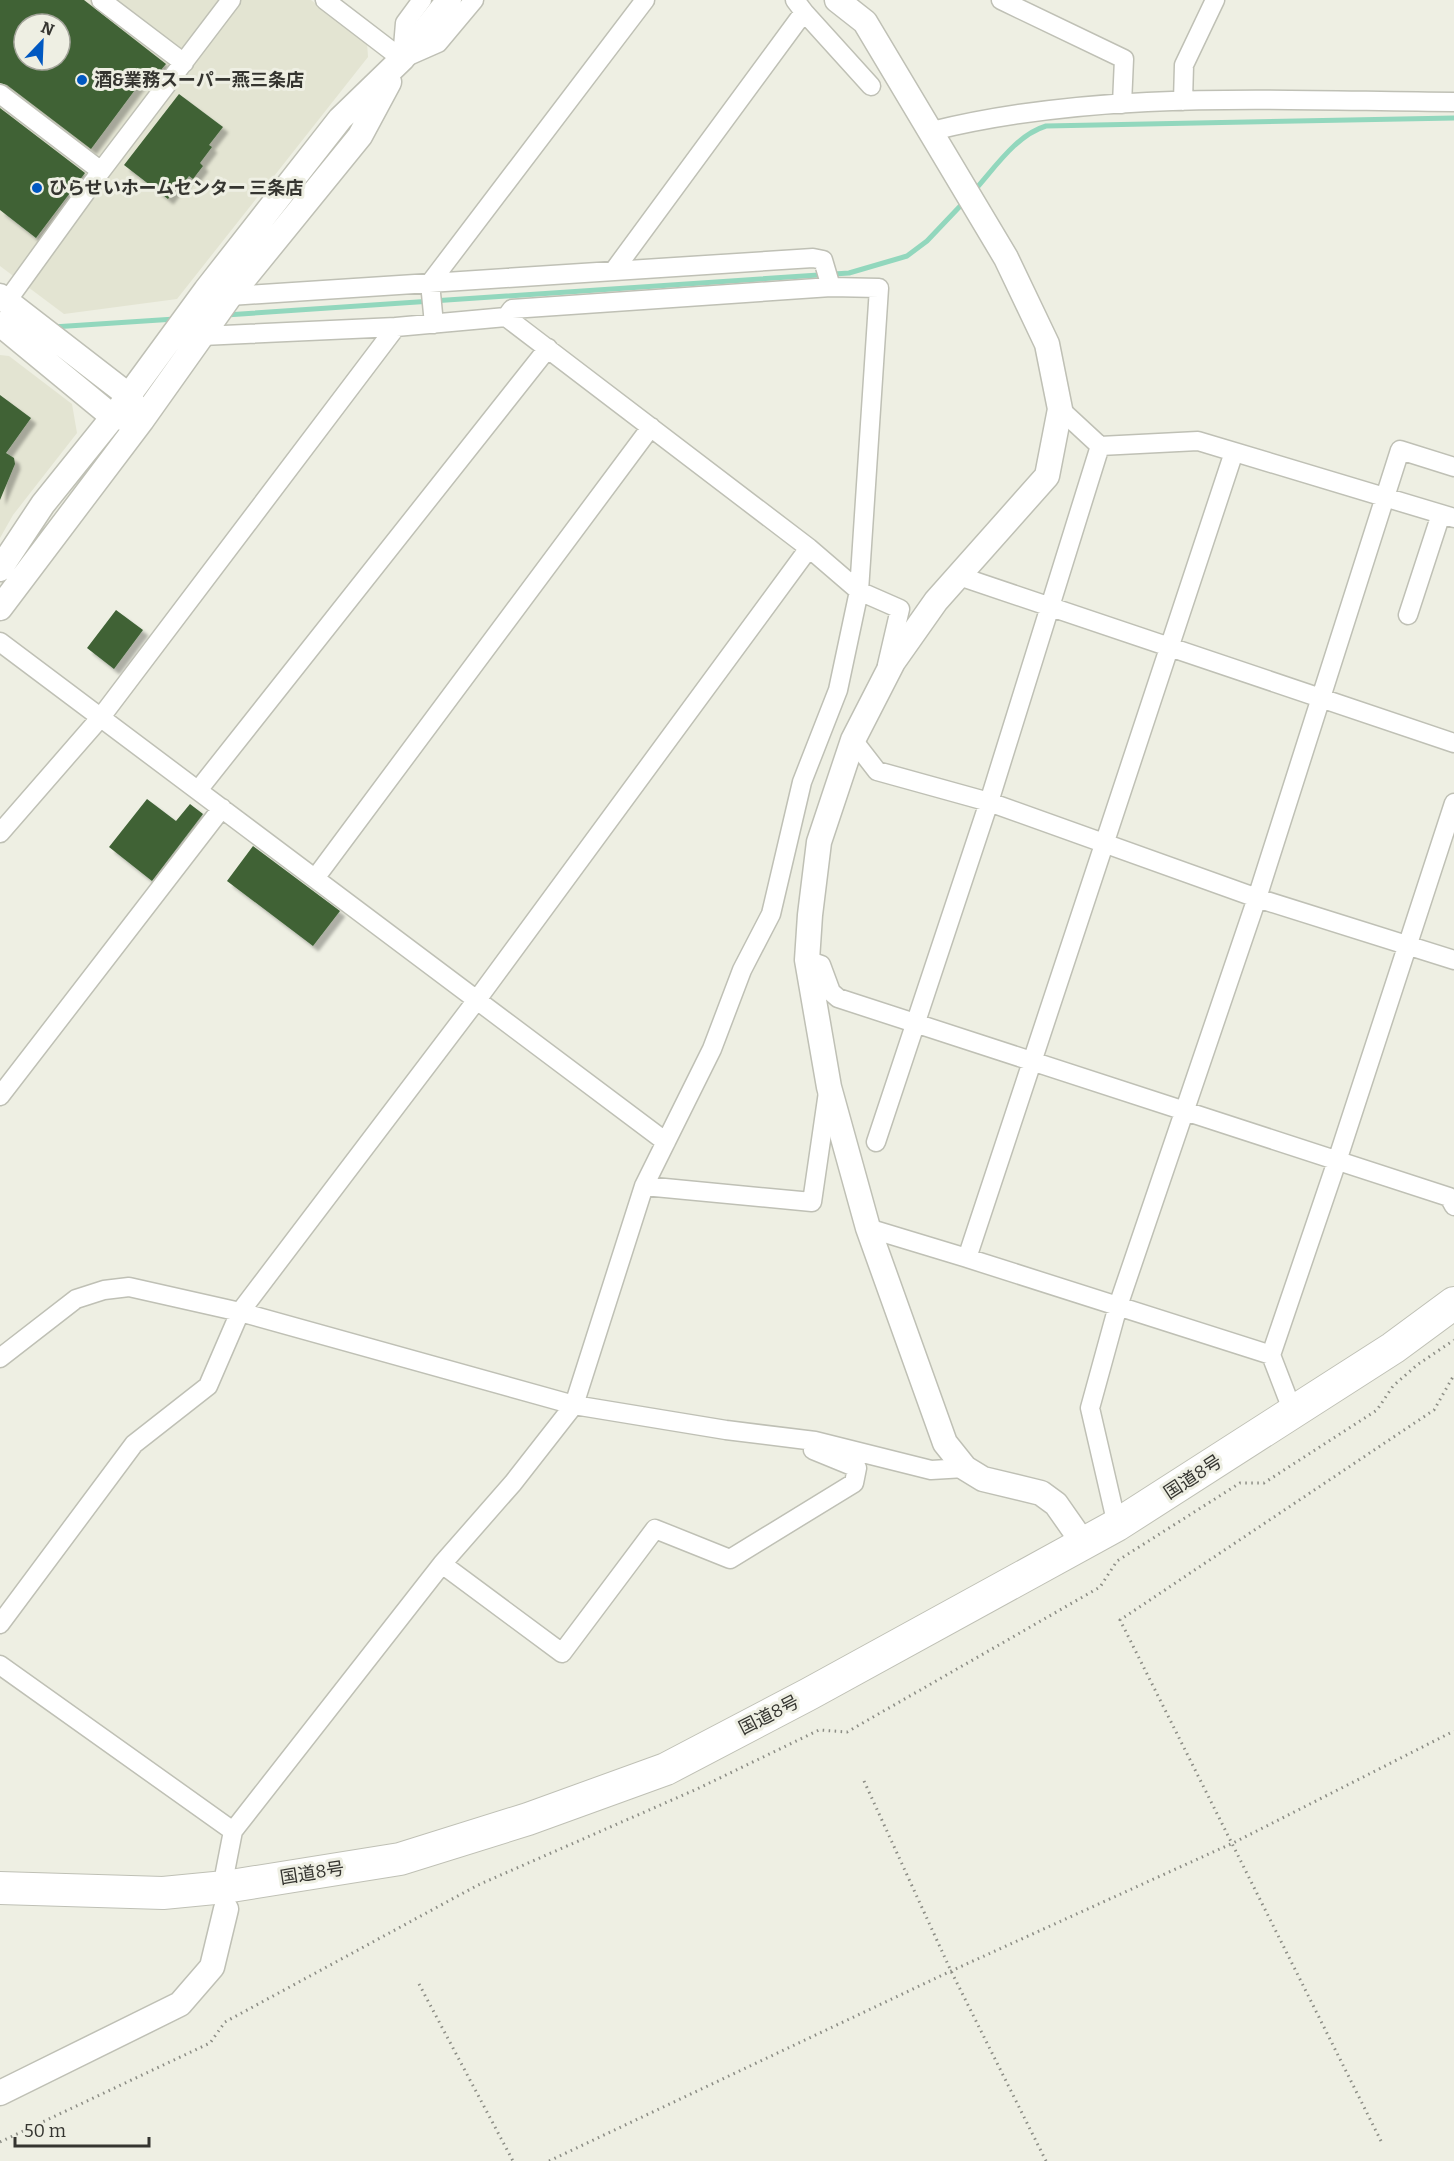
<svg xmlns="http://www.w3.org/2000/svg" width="1454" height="2161" font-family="Bitter,'Noto Sans JP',serif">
	<defs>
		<filter id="shadow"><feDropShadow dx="5.5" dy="5.5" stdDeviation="1.5" flood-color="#0004"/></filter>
	</defs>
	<rect width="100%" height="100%" fill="#eeefe3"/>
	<path fill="#e3e4d2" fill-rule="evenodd" d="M0,0h311l56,42 1,15 -191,242 -113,15 -64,-48zM24,24h36v36h-36z
		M0,355l9,1 63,48 5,29 -64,82 -13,23z"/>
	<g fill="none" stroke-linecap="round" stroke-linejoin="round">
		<path stroke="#92d7bd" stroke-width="5" d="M973,192c21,-23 43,-57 73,-66l408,-8
			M226,315l623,-42 58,-17 20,-15 38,-40
			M53,327l122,-8"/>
	</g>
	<path fill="#3f6236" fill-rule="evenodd" filter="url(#shadow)" d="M0,0h84l82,64 -11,13 -6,-6 -58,78 -84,-64 -7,-2zM24,24h36v36h-36z
		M179,94l44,33 -14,18 3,2 -12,16 3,3 -10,13 -4,-3 -6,8 -2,-2 -13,17 -44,-34z
		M0,108l85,65 -49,65 -36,-28z
		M0,395l31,23 -25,35 8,5 1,6 -15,36z
		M116,610l27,20 -29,39 -27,-21z
		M147,799l29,22 14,-17 13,10 -51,67 -43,-34z
		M253,846l87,65 -27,35 -86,-65z"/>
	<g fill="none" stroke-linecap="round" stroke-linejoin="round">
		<g stroke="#bfc0b5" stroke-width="21">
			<path id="street" d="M101,0l83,63
				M325,0l77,59
				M1001,0l123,59 -2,45
				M804,12l67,74
				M404,58l34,-15 36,-43
				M402,59l3,-36 17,-23
				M0,94l101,77
				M1183,101l1,-36 31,-65
				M932,131c169,-42 349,-30 522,-29
				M615,269l189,-257 -9,-12
				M230,296l583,-38 10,2 8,27
				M7,301l94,-130 130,-171
				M506,317l6,-8 319,-22 48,1 -20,303 41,18 -13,56
				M434,324l-4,-41 215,-283
				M202,336l194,-9 110,-10 303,231 50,43 -21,99 -36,92 -31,132 -29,56 -30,79 -68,137 -70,219 -61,78 -71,81 -209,267 -8,41v21
				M1060,409l40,37 98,-5 256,77
				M1234,452l-267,806 304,97
				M956,575l498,168
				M1408,615l33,-101
				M0,642l666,500
				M853,740l24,31 112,31 268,96 197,62
				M199,789l349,-441
				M0,833l101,-116 295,-390
				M316,877l335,-450
				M807,960l14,5 10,27 7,6 611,199 5,9
				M0,1096l222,-288
				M876,1142l113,-340 111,-356
				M644,1186l168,16 16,-110
				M868,1228l99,30
				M0,1358l76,-59 28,-9 25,-3 111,25 334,93 152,25 89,11 116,29 34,-2
				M1293,1412l-22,-57 66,-194 117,-358
				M1117,1525l-27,-117 28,-102 139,-408 143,-448 54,17
				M442,1564l120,89 93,-124 75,30 124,-76 3,-15 -44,-18
				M0,1624l134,-180 74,-58 32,-74 236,-311 333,-453
				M0,1665l233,166"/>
		</g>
		<g stroke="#bfc0b5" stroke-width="27">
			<path id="secondary" d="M837,0l28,22 141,236 41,86 13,65 -13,67 -111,125 -43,61 -40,78 -34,102 -9,73 -3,45 22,127 39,141 77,215 20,25 18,11 58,14 15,11 28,40
				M0,296l128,99 9,15
				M0,324l113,93 16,1
				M0,569l43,-65 70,-87 93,-127 134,-171 62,-60 47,-59
				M0,608l142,-188 88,-124 130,-160 29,-54
				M0,2093l180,-89 32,-37 14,-58"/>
		</g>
		<g stroke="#bfc0b5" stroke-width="34">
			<path id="highway" d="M0,1888l163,5 62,-6 175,-28 128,-40 138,-50 143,-75 308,-169 276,-177 61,-45"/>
		</g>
		<path stroke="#8c8d85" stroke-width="3" stroke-dasharray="1.5 4.5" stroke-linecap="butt" d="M864,1781l87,190 95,190
			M419,1984l94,177
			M1381,2141l-261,-521 314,-210 20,-35
			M0,2142l210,-99 15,-21 253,-137 219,-96 122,-59 28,2 253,-145 17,-26 123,-78h24l113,-73 16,-24 24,-21 37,-25
			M549,2161l402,-190 282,-128 221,-112"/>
		<use href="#street" stroke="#fff" stroke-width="18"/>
		<use href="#secondary" stroke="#fff" stroke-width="24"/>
		<use href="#highway" stroke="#fff" stroke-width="32"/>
	</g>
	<g fill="#0058c1" stroke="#eeefe3" stroke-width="2">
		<circle cx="82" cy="80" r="6"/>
		<circle cx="37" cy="188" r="6"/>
	</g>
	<g text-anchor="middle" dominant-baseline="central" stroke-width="6" stroke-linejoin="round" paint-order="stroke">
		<g font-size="18" font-weight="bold" fill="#353530" stroke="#eeefe3" text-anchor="start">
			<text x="94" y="80">酒&amp;業務スーパー燕三条店</text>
			<text x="49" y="188">ひらせいホームセンター 三条店</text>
		</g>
		<g font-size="18" fill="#353530" stroke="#eeefe3">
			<text transform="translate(1193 1477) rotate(-33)">国道8号</text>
			<text transform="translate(769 1715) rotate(-27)">国道8号</text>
			<text transform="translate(312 1873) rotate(-9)">国道8号</text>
		</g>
	</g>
	<g transform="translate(42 42) rotate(23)"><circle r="28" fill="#eeefe3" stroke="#a4a59b" stroke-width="1.5"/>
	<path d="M0-4.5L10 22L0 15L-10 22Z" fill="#0058c1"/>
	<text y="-9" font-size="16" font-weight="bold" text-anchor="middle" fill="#353530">N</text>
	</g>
	<path d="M15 2137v9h134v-9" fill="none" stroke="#353530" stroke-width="3"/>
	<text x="24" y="2137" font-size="18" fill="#353530" stroke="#eeefe3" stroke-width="4.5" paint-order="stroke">50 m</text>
</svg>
